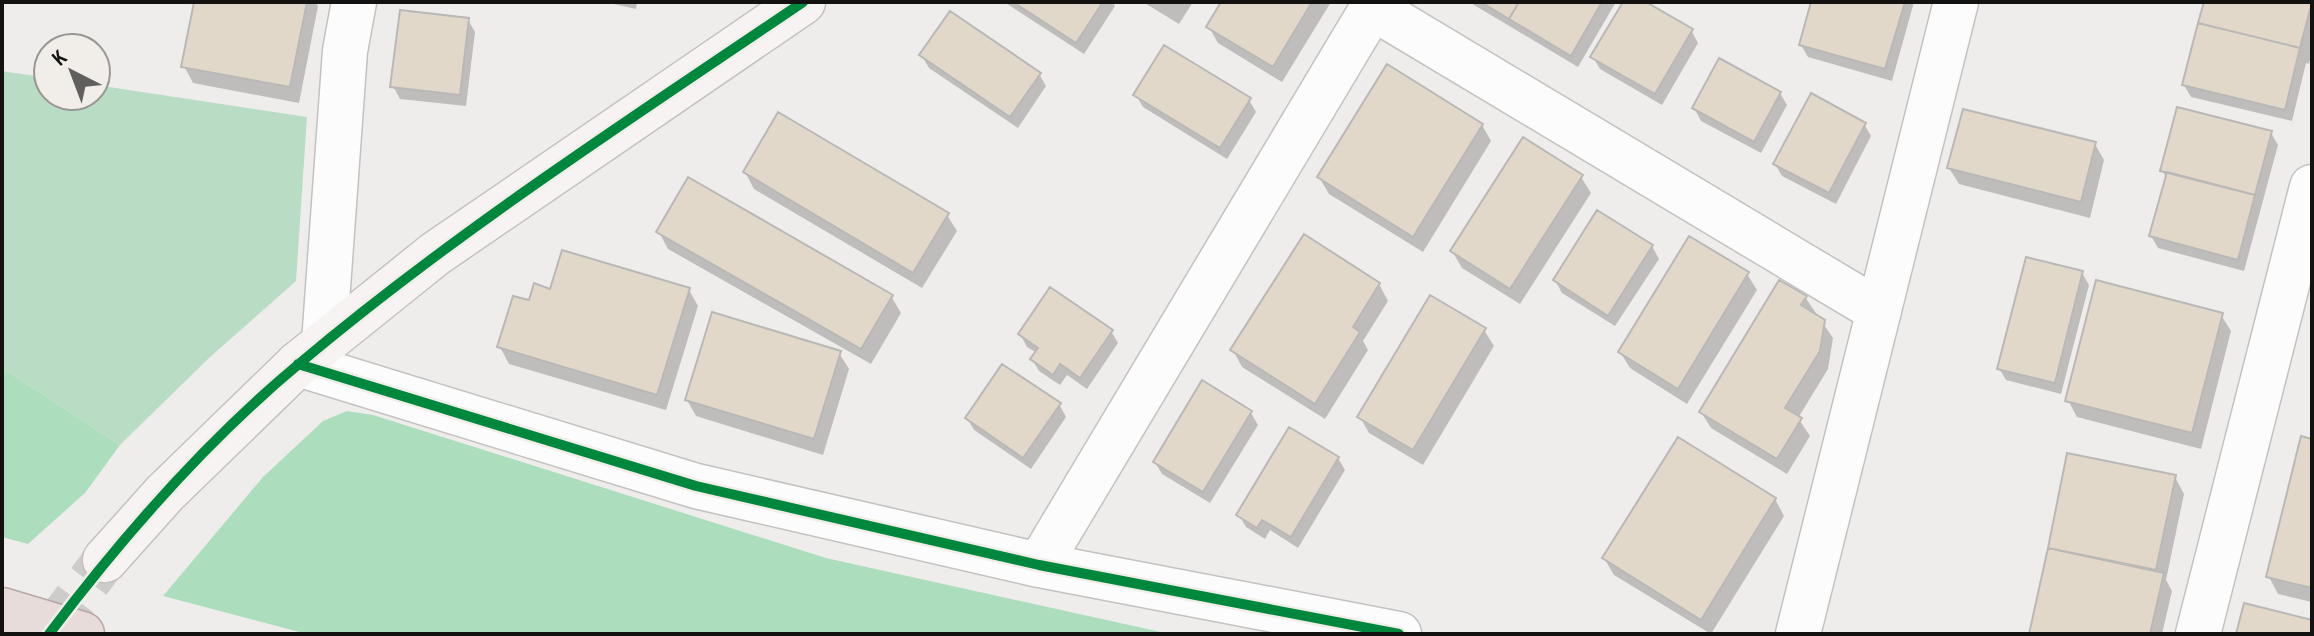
<svg xmlns="http://www.w3.org/2000/svg" width="2314" height="636" font-family="'Sofia Sans Condensed',sans-serif">
	<rect width="100%" height="100%" fill="#efedeb"/>
	<path fill="#b9dcc4" d="M2,71l46,7v18h48v-11l211,32 -11,164 -87,77 -89,87 -118,-77z"/>
	<path fill="#acdebd" d="M2,368l118,77 -35,48 -57,51 -26,-7z
		M347,411l26,4 453,143 344,76h-863l-144,-38 100,-119 60,-56z"/>
	<path fill="#0003" d="M196,2h119l3,4 -19,97 -106,-20 -9,-17z
		M605,2h32l-1,7z
		M1004,2h108l3,4 -31,48z
		M1143,2h50l-14,22z
		M1224,2h107l-49,80 -64,-39 -9,-16z
		M1469,2h147l-38,65z
		M1625,2h17l49,28 7,13 -36,62 -62,-36 -7,-12z
		M1813,2h105h-4l-22,79 -84,-24 -7,-12z
		M2206,2h106v50l-3,12 -3,-1 -14,58 -101,-24 -7,-12z
		M468,20l7,12 -9,74 -66,-7 -7,-13z
		M922,56l117,18 7,12 -28,42 -89,-60z
		M1780,93l7,12 -26,48 -60,-32 -7,-13z
		M1136,95l113,5 7,12 -29,47 -84,-52z
		M1864,124l7,12 -35,68 -54,-28 -7,-12z
		M1482,125l9,16 -68,111 -94,-58 -10,-17z
		M2271,133l7,12 -34,126 -86,-23 -7,-12 16,-57 -5,-9z
		M2095,144l9,16 -14,58 -131,-34 -10,-16z
		M745,172l202,43 10,16 -35,57 -168,-99z
		M1581,177l10,16 -71,111 -58,-36 -10,-17z
		M659,232l232,64 10,17 -30,51 -203,-115z
		M1652,246l7,13 -44,67 -53,-33 -7,-13z
		M2082,273l7,12 -28,109 -55,-14 -7,-12z
		M1747,274l10,16 -70,114 -57,-36 -10,-16z
		M1379,284l9,17 -25,40 5,9 -43,69 -83,-52 -9,-17z
		M689,290l9,16 -32,104 -157,-46 -9,-17 31,-44 20,-12z
		M1805,297l28,41 -5,31 -30,49 12,18 -23,38 -76,-46 -10,-16z
		M2221,315l10,16 -30,118 -124,-32 -9,-17z
		M1484,330l10,16 -71,119 -54,-32 -9,-16z
		M1111,331l7,12 -31,46 -20,-14 -7,10 -21,-14 -7,-12 5,-6 -10,-6 -7,-13z
		M839,353l10,16 -26,86 -127,-39 -9,-16z
		M1059,404l7,13 -35,52 -57,-39 -7,-12z
		M1251,413l7,12 -48,78 -48,-29 -7,-12z
		M2312,441v161l-34,-8 -9,-17z
		M2069,455l106,22 9,17 -18,86 6,11 -10,43h-131z
		M1338,458l7,12 -47,78 -28,-18 -5,9 -19,-12 -7,-12z
		M1775,499l9,17 -73,118 -97,-59 -10,-17z"/>
	<path fill="#e1d8ca" stroke="#b9b8b6" stroke-width="2" d="M194,2h113l-17,85 -109,-20z
		M1013,2h90l-27,41z
		M1221,2h91l-39,65 -67,-40z
		M1481,2h38l-10,17z
		M1519,2h83l-31,54 -62,-37z
		M1623,2h23l47,27 -38,65 -65,-37z
		M1811,2h94l-20,67 -86,-24z
		M2204,2h108l-12,46 -102,-25z
		M400,10l69,8 -9,77 -70,-8z
		M950,11l91,62 -31,44 -91,-62z
		M2198,23l102,25 -15,62 -103,-25z
		M1164,45l87,53 -31,50 -87,-53z
		M1719,58l62,34 -27,50 -62,-34z
		M1387,64l96,60 -70,113 -96,-60z
		M1811,93l55,30 -37,70 -56,-29z
		M2177,107l95,24 -17,64 -95,-24z
		M1963,109l133,33 -15,60 -134,-34z
		M778,112l171,101 -36,60 -170,-101z
		M1523,137l60,38 -73,114 -60,-38z
		M2167,172l88,23 -17,65 -89,-24z
		M688,177l205,118 -32,54 -205,-117z
		M1597,210l56,35 -45,71 -55,-36z
		M1304,234l76,49 -27,44 7,5 -45,72 -85,-54z
		M1689,236l60,36 -71,117 -60,-37z
		M562,250l128,38 -33,107 -160,-48 16,-51 16,4 5,-17 16,6z
		M2026,257l57,14 -28,112 -58,-14z
		M1779,280l28,16 -6,9 24,15 -5,31 -35,57 17,10 -25,41 -78,-47z
		M2096,280l127,33 -31,120 -127,-32z
		M1050,287l63,43 -33,48 -20,-14 -7,11 -23,-16 8,-11 -20,-14z
		M1430,295l56,33 -73,122 -56,-33z
		M712,312l129,39 -27,88 -129,-39z
		M1002,364l59,39 -38,55 -58,-40z
		M1202,380l50,31 -49,81 -50,-30z
		M1289,427l50,30 -48,80 -29,-17 -5,8 -21,-13z
		M2301,436l11,3v149l-46,-11z
		M1678,437l98,61 -75,122 -99,-62z
		M2067,453l109,22 -20,95 -108,-22z
		M2048,548l116,25 -14,61h-121z
		M2244,603l68,17v14h-76z"/>
	<g fill="none" stroke-linecap="round" stroke-linejoin="round">
		<path stroke="#ceccca" stroke-width="44" stroke-dasharray="44 22" stroke-linecap="butt" d="M49,634l56,-74"/>
		<g stroke="#c3c2c0" stroke-width="47">
			<path id="street" d="M1373,8l506,303
				M324,343l21,-292 9,-49
				M298,364l398,122 343,79 360,69
				M1039,565l337,-563
				M1798,634l158,-632
				M2198,634l114,-447"/>
		</g>
		<g stroke="#c3c2c0" stroke-width="47">
			<path id="secondary" d="M105,560l60,-67 133,-129 137,-110 368,-252"/>
		</g>
		<g stroke="#b5a7a5" stroke-width="47">
			<path id="highway" d="M2,610l80,24"/>
		</g>
		<use href="#street" stroke="#fdfcfc" stroke-width="44"/>
		<use href="#secondary" stroke="#f7f3f2" stroke-width="44"/>
		<use href="#highway" stroke="#e8dcdb" stroke-width="44"/>
		<g stroke="#f1eee9" stroke-width="15">
			<path id="cycleway" d="M298,364l398,122 343,79 360,69
				M49,634c74,-98 156,-192 251,-271 158,-133 332,-245 503,-361"/>
		</g>
		<use href="#cycleway" stroke="#00873e" stroke-width="10"/>
	</g>
	<rect width="2314" height="636" fill="none" stroke="#131210" stroke-width="8"/>
	<g transform="translate(72 72) rotate(318)"><circle r="38" fill="#f1eee9" stroke="#989692" stroke-width="2"/>
	<path d="M0-6L14 30L0 20L-14 30Z" fill="#605f5d"/>
	<text y="-12" font-size="22" font-weight="bold" text-anchor="middle" fill="#131210">K</text>
	</g>
</svg>
